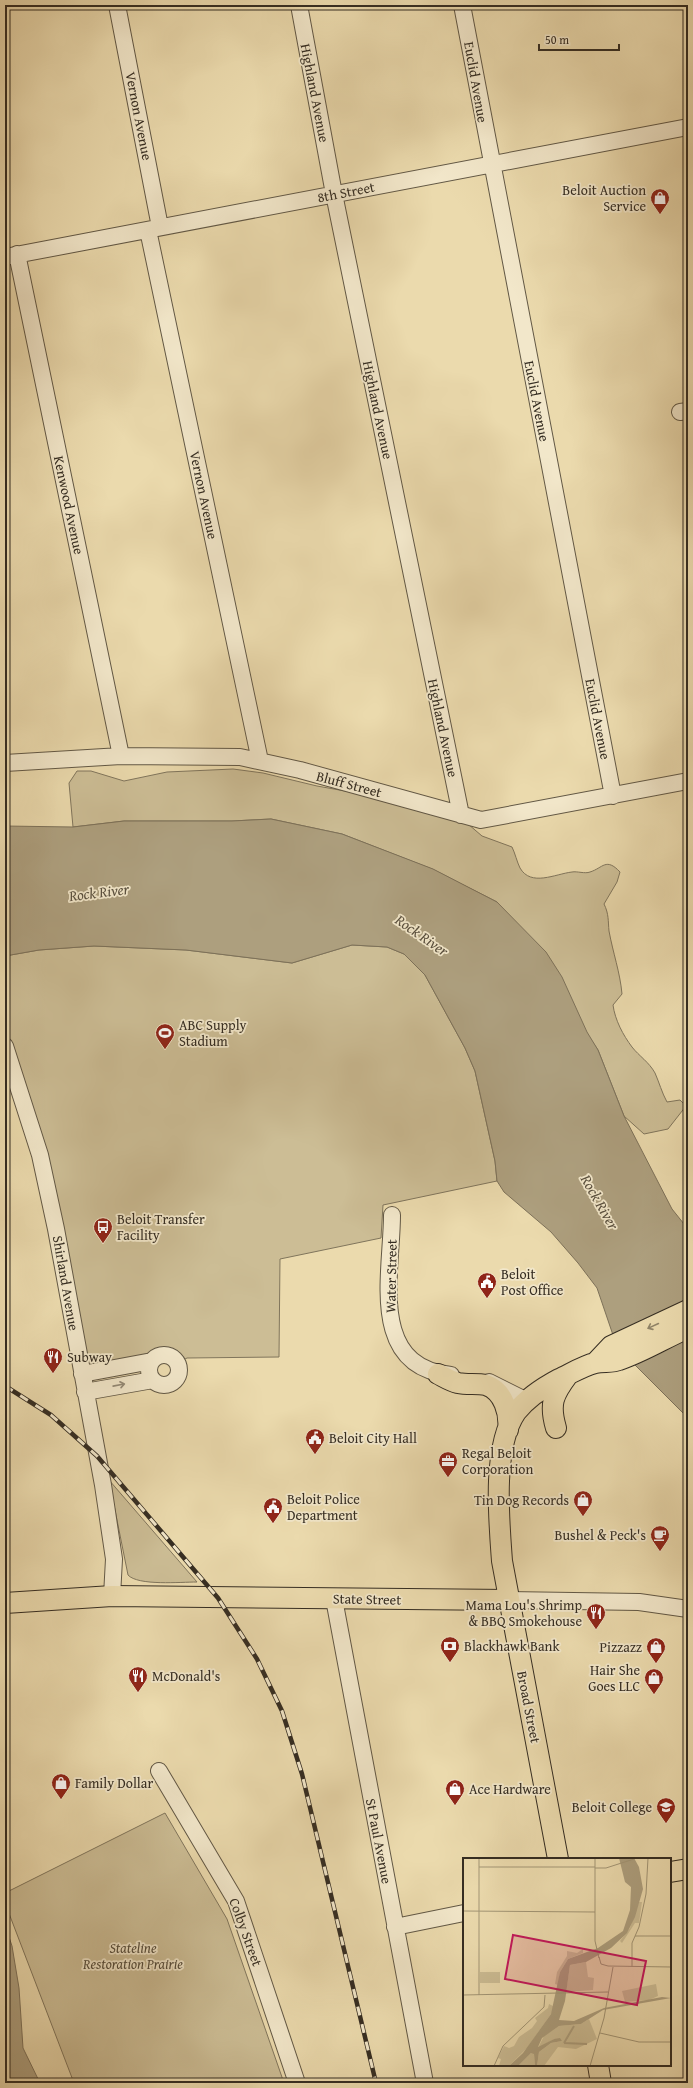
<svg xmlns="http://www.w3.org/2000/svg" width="693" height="2088" font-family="'Gentium Book Plus',serif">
	<rect width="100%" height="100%" fill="#ebdaad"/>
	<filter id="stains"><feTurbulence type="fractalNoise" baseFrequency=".005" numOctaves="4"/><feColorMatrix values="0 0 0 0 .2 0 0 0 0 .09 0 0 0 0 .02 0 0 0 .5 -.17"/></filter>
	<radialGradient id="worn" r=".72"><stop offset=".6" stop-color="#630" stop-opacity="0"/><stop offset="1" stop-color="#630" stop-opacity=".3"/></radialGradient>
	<path fill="#ccbd95" stroke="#80755c" d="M233,769l30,4 54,13 62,11 89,27 14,12 30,11c3,6 5,15 8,21 11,19 35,6 52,4 5,-1 13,2 18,0 13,-4 16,-15 30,0l-3,10 -13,22c5,10 4,17 5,27 4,22 11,41 13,63l-9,11c2,15 10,30 19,42 7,9 17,15 23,26 4,9 7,20 12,29l13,-2 6,6 -18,23 -24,5 -20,-18 -26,-66 -101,-148 -65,-33 -90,-35 -71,-15 -39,2h-108l-51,6 -4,-44 8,-12h14l33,10 43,-9z
		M352,945l35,2 17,7 21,21 40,73 10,23 20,90 2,20 -114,24 -2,33 -101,21 -1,98 -92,1 -4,2 -8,-8 -12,-4 -9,2 -9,6 -51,9 -6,-6 -66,-282 -17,-51v-70l34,-6 55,-4 92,4 106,13z
		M109,1480l88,102c-16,0 -59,4 -69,-7z
		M165,1813l62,106 57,164h-210l-69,-180v-10z"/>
	<path fill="#ad9f7e" stroke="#7d7159" d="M271,819l71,15 91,35 64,33 49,50 16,25 25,55 11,18 26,66 48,93 16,20v189l-58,-58 -16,-22 -17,-50 -19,-25 -27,-31 -47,-40 -7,-11 -2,-20 -20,-90 -10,-23 -40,-73 -21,-21 -17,-7 -35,-2 -60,18 -106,-13 -92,-4 -55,4 -34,6v-130l68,1 51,-6h108z
		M5,1925l7,21 7,42 4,60 17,35 -35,-1z"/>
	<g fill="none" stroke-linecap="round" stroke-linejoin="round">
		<g stroke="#625845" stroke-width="18">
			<path id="minor" d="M117,5l43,222
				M299,5l35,189 127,621
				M462,5l151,791
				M148,230l112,531
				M17,254l104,502
				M5,257l683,-130
				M680,412l8,-1
				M5,763l116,-7 119,1 60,13 181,50 207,-39
				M5,1046l35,109 16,74 47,256 11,74 -2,37
				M392,1215c0,57 -25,152 59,160
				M149 1370a15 15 0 1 1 30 0a15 15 0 1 1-30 0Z
				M82,1374l70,-13
				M489,1382l38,19
				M85,1392l68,-12
				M334,1599l91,484
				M508,1600l131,2 49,7
				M159,1771l77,130 61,182
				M395,1927l69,-14"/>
		</g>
		<g stroke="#352d22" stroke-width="22">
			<path id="major" d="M595,1363l16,-17 77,-36
				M438,1374c6,3 12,7 20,9 9,2 19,0 28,2 18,6 24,29 22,45
				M556,1428c-7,-24 -3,-33 12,-53
				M5,1603l107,-7 396,4
				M558,1859l-56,-298c-3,-41 -10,-114 14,-149 11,-14 28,-25 43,-33 11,-5 24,-13 36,-16 8,-2 17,0 24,-3 24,-8 46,-22 69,-32
				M670,1872l18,-3
				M598,2065l3,18"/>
		</g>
		<use href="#minor" stroke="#f2e7ca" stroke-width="16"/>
		<use href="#major" stroke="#ebdaad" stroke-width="20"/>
		<g stroke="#352d22" stroke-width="4.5">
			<path id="rail" d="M5,1386l46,29 46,41 121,142 39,61 25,52 20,63 74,309"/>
		</g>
		<use href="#rail" stroke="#f2e7ca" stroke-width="3" stroke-dasharray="9" stroke-linecap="butt"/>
	</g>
	<defs><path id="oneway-shaft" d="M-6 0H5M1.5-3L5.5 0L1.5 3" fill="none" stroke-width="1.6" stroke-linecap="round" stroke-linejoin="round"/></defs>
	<use stroke="#908468" href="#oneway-shaft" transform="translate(653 1326) rotate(155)"/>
	<use stroke="#948a76" href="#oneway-shaft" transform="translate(119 1385) rotate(-11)"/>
	<defs>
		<g id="shop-pin" transform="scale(1)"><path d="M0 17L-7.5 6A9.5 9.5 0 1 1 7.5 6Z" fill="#8f2418" stroke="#f2e7ca"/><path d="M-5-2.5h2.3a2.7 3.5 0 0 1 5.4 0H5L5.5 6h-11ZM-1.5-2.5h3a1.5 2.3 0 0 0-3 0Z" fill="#fff"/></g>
		<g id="stadium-pin" transform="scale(1)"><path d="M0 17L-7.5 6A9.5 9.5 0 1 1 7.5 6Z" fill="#8f2418" stroke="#f2e7ca"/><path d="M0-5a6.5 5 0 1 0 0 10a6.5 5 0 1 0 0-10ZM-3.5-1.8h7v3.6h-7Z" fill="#fff"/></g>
		<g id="bus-pin" transform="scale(1)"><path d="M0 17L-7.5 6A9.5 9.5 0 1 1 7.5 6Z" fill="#8f2418" stroke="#f2e7ca"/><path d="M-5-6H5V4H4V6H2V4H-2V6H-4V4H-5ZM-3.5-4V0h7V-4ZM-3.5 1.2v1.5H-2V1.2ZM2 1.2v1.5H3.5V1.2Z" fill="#fff"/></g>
		<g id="civic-pin" transform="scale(1)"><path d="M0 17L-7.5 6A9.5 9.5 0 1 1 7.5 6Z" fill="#8f2418" stroke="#f2e7ca"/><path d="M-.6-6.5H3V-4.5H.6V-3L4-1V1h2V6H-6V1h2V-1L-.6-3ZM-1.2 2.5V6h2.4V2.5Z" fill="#fff"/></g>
		<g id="restaurant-pin" transform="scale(1)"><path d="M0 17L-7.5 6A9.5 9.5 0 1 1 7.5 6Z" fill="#8f2418" stroke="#f2e7ca"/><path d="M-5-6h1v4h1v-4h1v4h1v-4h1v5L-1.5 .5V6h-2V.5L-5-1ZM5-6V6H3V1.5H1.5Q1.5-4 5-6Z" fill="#fff"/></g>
		<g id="office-pin" transform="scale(1)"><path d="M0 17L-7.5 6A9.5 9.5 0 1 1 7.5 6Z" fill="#8f2418" stroke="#f2e7ca"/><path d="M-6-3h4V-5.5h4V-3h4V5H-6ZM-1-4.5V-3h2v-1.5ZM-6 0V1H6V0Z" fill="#fff"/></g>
		<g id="cafe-pin" transform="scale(1)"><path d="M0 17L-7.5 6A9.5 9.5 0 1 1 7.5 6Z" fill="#8f2418" stroke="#f2e7ca"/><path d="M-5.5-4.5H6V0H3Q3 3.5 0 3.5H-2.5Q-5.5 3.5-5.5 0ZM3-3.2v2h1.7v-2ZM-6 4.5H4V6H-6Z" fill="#fff"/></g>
		<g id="bank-pin" transform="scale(1)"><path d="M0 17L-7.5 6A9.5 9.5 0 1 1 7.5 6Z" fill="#8f2418" stroke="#f2e7ca"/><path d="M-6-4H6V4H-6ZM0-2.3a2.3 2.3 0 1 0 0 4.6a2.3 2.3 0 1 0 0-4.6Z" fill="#fff"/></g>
		<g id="university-pin" transform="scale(1)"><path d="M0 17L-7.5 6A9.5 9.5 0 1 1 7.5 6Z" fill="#8f2418" stroke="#f2e7ca"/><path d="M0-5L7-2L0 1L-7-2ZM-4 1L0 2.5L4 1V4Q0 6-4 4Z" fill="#fff"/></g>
	</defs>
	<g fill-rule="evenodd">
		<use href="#shop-pin" x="660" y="198"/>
		<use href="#stadium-pin" x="165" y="1033"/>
		<use href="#bus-pin" x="103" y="1227"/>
		<use href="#civic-pin" x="487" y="1282"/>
		<use href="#restaurant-pin" x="53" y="1357"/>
		<use href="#civic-pin" x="315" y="1438"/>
		<use href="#office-pin" x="448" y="1461"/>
		<use href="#shop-pin" x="583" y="1500"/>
		<use href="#civic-pin" x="273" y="1507"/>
		<use href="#cafe-pin" x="660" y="1535"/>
		<use href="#restaurant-pin" x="596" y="1613"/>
		<use href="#bank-pin" x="450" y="1646"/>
		<use href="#shop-pin" x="656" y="1647"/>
		<use href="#restaurant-pin" x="138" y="1676"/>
		<use href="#shop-pin" x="654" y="1678"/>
		<use href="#shop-pin" x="61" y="1783"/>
		<use href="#shop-pin" x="455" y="1789"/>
		<use href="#university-pin" x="666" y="1807"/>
	</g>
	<g text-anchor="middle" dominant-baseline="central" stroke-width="3.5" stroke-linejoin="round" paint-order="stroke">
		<g font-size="14" fill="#352d22" stroke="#f2e7ca">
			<text transform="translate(476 82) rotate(80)">Euclid Avenue</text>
			<text transform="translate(315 93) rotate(79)">Highland Avenue</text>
			<text transform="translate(139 116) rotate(79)">Vernon Avenue</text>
			<text transform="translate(346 192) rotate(-11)">8th Street</text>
			<text transform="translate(537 401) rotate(79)">Euclid Avenue</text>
			<text transform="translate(378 410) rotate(78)">Highland Avenue</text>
			<text transform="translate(204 495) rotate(78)">Vernon Avenue</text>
			<text transform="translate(69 505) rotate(78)">Kenwood Avenue</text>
			<text transform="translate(598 719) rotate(79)">Euclid Avenue</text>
			<text transform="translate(443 728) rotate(78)">Highland Avenue</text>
			<text transform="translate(349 784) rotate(15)">Bluff Street</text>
			<text transform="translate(391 1276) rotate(-89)">Water Street</text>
			<text transform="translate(66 1283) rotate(80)">Shirland Avenue</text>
			<text transform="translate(367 1599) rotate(1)">State Street</text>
			<text transform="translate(529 1707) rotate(79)">Broad Street</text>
			<text transform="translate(379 1841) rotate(79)">St Paul Avenue</text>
			<text transform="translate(246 1932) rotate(70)">Colby Street</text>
		</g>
		<g font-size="14" fill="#352d22" stroke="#f2e7ca" text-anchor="start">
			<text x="646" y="190" text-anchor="end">Beloit Auction<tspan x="646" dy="16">Service</tspan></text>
			<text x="179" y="1025">ABC Supply<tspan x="179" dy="16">Stadium</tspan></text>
			<text x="117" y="1219">Beloit Transfer<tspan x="117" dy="16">Facility</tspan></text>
			<text x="501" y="1274">Beloit<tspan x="501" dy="16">Post Office</tspan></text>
			<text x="67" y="1357">Subway</text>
			<text x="329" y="1438">Beloit City Hall</text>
			<text x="462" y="1453">Regal Beloit<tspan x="462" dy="16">Corporation</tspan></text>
			<text x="287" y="1499">Beloit Police<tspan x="287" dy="16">Department</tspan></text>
			<text x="569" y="1500" text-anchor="end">Tin Dog Records</text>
			<text x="646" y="1535" text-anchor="end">Bushel &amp; Peck's</text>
			<text x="582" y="1605" text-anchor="end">Mama Lou's Shrimp<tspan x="582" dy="16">&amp; BBQ Smokehouse</tspan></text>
			<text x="464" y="1646">Blackhawk Bank</text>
			<text x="642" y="1647" text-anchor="end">Pizzazz</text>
			<text x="640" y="1670" text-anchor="end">Hair She<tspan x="640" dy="16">Goes LLC</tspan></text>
			<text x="152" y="1676">McDonald's</text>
			<text x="75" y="1783">Family Dollar</text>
			<text x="469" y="1789">Ace Hardware</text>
			<text x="652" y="1807" text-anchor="end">Beloit College</text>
		</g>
		<g font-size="14" font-style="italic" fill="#534a39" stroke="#f2e7ca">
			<text x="133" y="1948">Stateline<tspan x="133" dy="16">Restoration Prairie</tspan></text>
		</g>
		<g font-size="15" font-style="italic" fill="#594f3e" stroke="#f2e7ca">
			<text transform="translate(99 892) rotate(-7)">Rock River</text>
			<text transform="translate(422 935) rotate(35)">Rock River</text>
			<text transform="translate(600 1202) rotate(60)">Rock River</text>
		</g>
	</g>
	<g transform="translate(463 1858)">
		<rect width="208" height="208" fill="#ebdaad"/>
		<path d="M176,44h3l-3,21h-4l-13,20 -2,-2 10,-13zM120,91v4l-15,6 -8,13 -2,13 -3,-1 2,-12 10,-16v-5l10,2zM123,104l2,15 6,1 -1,12 -27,2 4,-27zM17,114h20v11h-20zM193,126l2,12 -9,4 -24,2 -3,-11zM86,146l6,3 -4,7 -24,34 -18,18h-10l2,-7 -3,-1 6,-12 5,2 5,-2 5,-9 13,-9 5,-7 -2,-3 13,-10zM126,161l8,20 -21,10 -18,-2 -14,19h-7l2,-14 12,-9 11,-2 -8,-2 -16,9 6,-12 15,-10 22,-2zM68,195h3l1,13h-17z" fill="#ccbd95"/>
		<path d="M156,0h15l5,9 4,22 -8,28 -8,16 -16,15 -25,14 -16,3 -5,36 -6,19 15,1 30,-13 58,-11 9,1 -68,12 -22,14 -22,2 -17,12 -4,9 16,-8 6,-1 2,3 -11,2 -12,9 -2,14h-2l-1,-12 -3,-1 -13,13h-9l14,-13 28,-39 9,-42 8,-13 30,-11 25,-17 7,-21 1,-23 -6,-5z" fill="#ad9f7e"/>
		<path fill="none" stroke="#ad9f7e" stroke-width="2" d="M101,185l23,1M101,185l10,-17"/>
		<path fill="none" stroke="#a29575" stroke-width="1" d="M132,0v83l4,17M16,9h116M132,10h11l31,-10M0,53l132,1M172,78h36M136,99l2,7 7,2 63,1M169,109v-24l7,-16 7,-33 2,-36M0,137l145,-3M16,137v-137M137,175l39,9h32M31,208l9,-20 41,-39 1,-12M127,208l14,-48 9,-51"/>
		<path fill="#c2185b" fill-opacity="0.15" stroke="#c2185b" stroke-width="2" d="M50,77l133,26 -9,44 -132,-26z"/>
		<rect width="208" height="208" fill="none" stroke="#352d22" stroke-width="2"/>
	</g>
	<rect width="693" height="2088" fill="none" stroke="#ebdaad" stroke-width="20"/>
	<rect x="6" y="6" width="681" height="2076" fill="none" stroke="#352d22" stroke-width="2"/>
	<rect x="10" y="10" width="673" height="2068" fill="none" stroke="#352d22"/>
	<path d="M539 44v6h80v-6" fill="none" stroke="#352d22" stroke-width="2"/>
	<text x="545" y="44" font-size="12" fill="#352d22" stroke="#f2e7ca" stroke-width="3" paint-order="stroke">50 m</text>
	<rect width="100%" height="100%" filter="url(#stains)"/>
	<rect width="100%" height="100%" fill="url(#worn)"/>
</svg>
